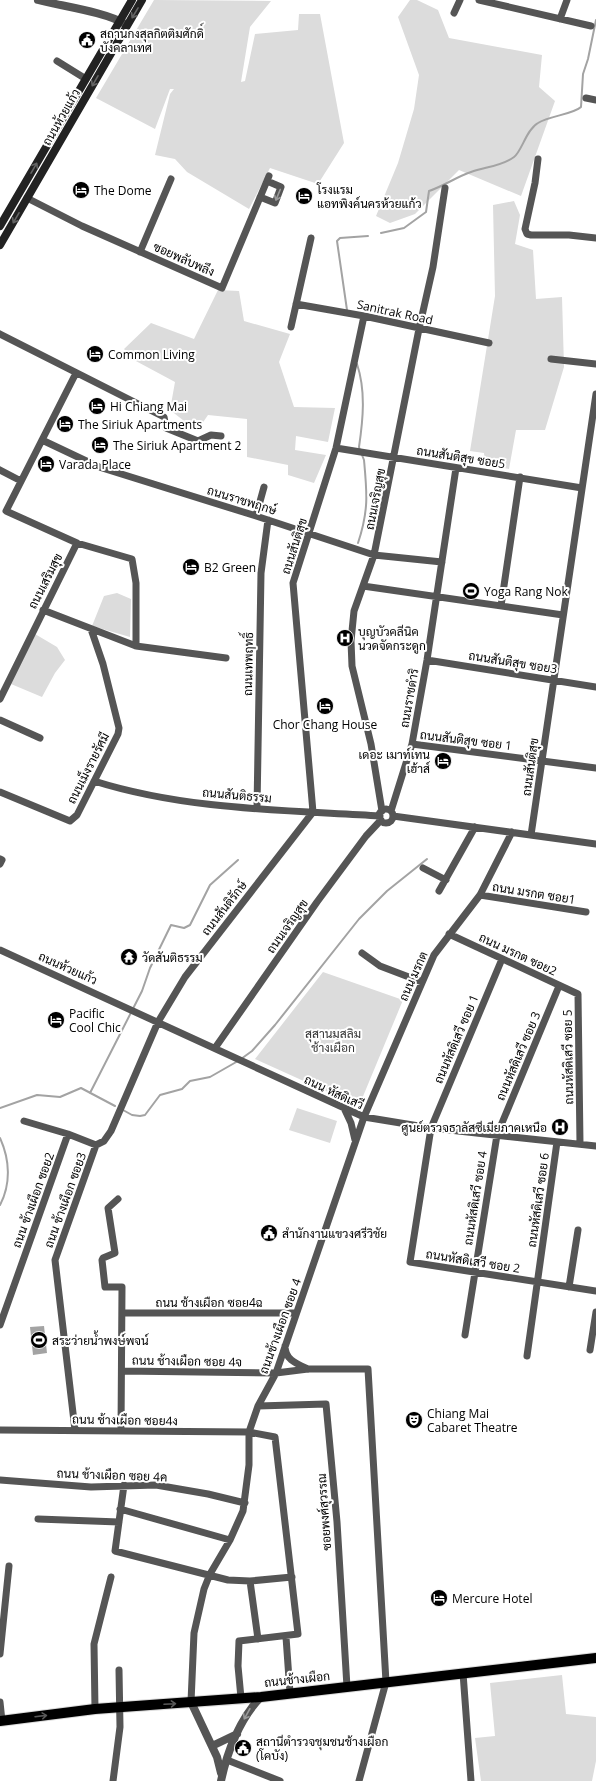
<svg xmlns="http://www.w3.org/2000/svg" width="596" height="1781" font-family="'Open Sans',Sarabun,sans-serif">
	<rect width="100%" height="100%" fill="#fff"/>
	<path fill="#dcdcdc" d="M154,0l117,1 -21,26 -9,55 4,-1 10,-47 43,-4 1,-16h21l24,129 -26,41 -48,-16 -21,41 -62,-37 -12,-13 -20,-4 15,-61 4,-5h-4l-15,40 -59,-31z
		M410,0h7l21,10 11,28 93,17 -3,32 16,14 -34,95 -62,-26 -44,44 -25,9 -14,-7 22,-53 16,-54 5,-34 -21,-58z
		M514,201l6,14 -5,29 18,6 3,49 26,-2 2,70 -19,63h-29l-7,39 -24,-5 -1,-11 -14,-2 25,-155 -2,-91z
		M218,290l21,1 5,30 46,13 -11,28 15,45 41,1 -7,34 -32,-6 -1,14 31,5 -12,28 -26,-8v-10l-41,-8v-38l-39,-4 -11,16 -27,-21 5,-28 -41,-22 -10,-11 27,-26 43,16z
		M117,593l14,6 -1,38 -38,-11 12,-30z
		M35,634l22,13 8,13 -10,13 -13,24 -31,-13z
		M323,972l80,28 -44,106 -104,-47z
		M297,1108l40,13 -7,22 -41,-13z
		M562,1675l4,39 30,3v44l-4,20h-111l-6,-43 20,-2 -5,-53z"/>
	<path fill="#a3a3a3" d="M44,1326l3,27 -14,2 -3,-28z"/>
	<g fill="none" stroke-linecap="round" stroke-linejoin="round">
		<path stroke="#a3a3a3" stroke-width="2" d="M381,233l23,-5 22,-16 3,-21c15,-5 27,-14 42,-19 14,-5 31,-6 43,-15 8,-6 12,-27 24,-34 11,-7 36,-9 43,-16l2,-33 5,-15 8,-39
			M347,310l-10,-69 3,-3 28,-2
			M357,364c9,27 6,56 2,83l1,4
			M358,543c11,-33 9,-50 6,-83l-2,-5
			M241,1059l11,-8 23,-26 84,-106 28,-28 40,-32
			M90,1093l52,-102 8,-23 21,-43 13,3 6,-3 20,-40 28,-25
			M0,1108l37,-13 23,2 21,-9 34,18
			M123,1110l9,5 8,1 5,-1 15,-20 22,-6 8,-8 20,-4 28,-16
			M0,1138c10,22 11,46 0,67"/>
		<g stroke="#dbdbdb" stroke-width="12">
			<path id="primary" d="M0,1721l95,-12 166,-12 335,-39"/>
		</g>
		<path stroke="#555" stroke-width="7" d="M479,0l112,26
			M454,13l6,-13
			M560,19l7,-19
			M57,61l29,18
			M586,98l10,2
			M538,159l-3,24 -10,46 2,5 4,1h38l27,3
			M260,197l15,6 6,-16 -14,-6
			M27,198l55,28 140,62 47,-112
			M140,252l31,-73
			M296,304l68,12 125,27
			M291,327l20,-89
			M0,334l164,83 2,11 32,13 13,-6 10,1
			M551,359l45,5
			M76,373l-70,138 71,32 55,16 4,24v63
			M42,440l57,27 157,49 118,39 68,7
			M336,448l246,40
			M0,470l21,11
			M256,516l8,-29
			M363,586l200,29
			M501,606l19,-129
			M43,610l93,36 90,12
			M427,660l169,27
			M0,699l77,-156
			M0,720l40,18
			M412,744l184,24
			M94,781c92,29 190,29 286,35
			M0,792l70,29 7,-6 41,-81 1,-6 -16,-64 -12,-35
			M257,808l4,-235 7,-53
			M379 816a7 7 0 1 1 14 0a7 7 0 1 1-14 0Z
			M382,811l-11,-67 -19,-78 -1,-25 3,-30 20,-56 45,-226 14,-62 12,-79
			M391,811l21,-67 15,-84 29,-192
			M393,816l203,28
			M531,835l65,-441
			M0,859l2,1 -2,4
			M423,868l23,12
			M439,891l36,-64
			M480,895l106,17
			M449,934l129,60 2,150
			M0,950l364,167 67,11 165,18
			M362,953l18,13 42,16
			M502,959l-71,169 -21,134 186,29
			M215,1048l102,-146 49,-66 15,-16
			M344,1108l7,15 4,17
			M24,1121l44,13
			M96,1145l8,-4 7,-10 47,-109 27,-45 128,-165 -20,-229 43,-135 28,-132
			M118,1199l-10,9 7,45 -12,5 -1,2 3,27h17l-1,144
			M569,1287l9,-57
			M123,1313h172
			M0,1325l68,-191 28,11
			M465,1335l32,-200 62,-149
			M285,1346c0,14 12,18 23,23
			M590,1350l6,-38
			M527,1356l30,-214
			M122,1371l154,2 32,-4h60l18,313 -27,99
			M258,1406l68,-2 11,118 10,165
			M0,1430l249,2 26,5 23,197 -59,7 -1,25 3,32
			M75,1430l-20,-170 41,-115
			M0,1480l91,7 65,-2 52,9 37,9
			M124,1485l-9,66 113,29 22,1 42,-4
			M120,1509l110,31
			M38,1519l81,3
			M250,1581l8,58
			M286,1637l4,56
			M0,1654l9,-88
			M463,1673l8,108
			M0,1702l2,19
			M191,1702l3,-69 10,-44 6,-15 20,-34 13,-29 6,-46v-33l9,-26 18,-33 88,-256 70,-162 46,-60 32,-63
			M95,1709l-1,-65 17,-67
			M227,1760l53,21
			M113,1781l7,-54 -1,-57"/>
		<path stroke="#555" stroke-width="8" d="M38,0c23,6 68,12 87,24
			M191,1702l26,55 4,16
			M212,1746l25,-12
			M221,1781c6,-29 19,-63 40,-84"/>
		<path stroke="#222" stroke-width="8" d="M0,226l132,-226
			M0,245l142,-245"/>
		<use href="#primary" stroke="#000" stroke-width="10"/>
	</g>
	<defs><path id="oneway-shaft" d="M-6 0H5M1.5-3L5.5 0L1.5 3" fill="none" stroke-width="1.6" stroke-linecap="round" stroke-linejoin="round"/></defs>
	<g stroke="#646464">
		<use href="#oneway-shaft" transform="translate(135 13) rotate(121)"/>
		<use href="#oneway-shaft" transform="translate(95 81) rotate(120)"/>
		<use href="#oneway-shaft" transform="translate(34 168) rotate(-60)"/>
		<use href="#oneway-shaft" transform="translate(16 218) rotate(120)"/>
	</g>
	<g stroke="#999">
		<use href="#oneway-shaft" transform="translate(278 195) rotate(112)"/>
		<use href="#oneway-shaft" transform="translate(247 1714) rotate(119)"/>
	</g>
	<g stroke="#595959">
		<use href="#oneway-shaft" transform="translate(170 1704) rotate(-3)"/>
		<use href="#oneway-shaft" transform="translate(41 1716) rotate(-7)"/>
	</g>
	<defs>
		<g id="civic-disc" transform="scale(0.9)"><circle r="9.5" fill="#000" stroke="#fff"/><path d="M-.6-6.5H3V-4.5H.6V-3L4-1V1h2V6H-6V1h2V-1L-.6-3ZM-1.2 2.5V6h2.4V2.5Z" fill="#fff"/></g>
		<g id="hotel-disc" transform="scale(0.9)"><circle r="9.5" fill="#000" stroke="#fff"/><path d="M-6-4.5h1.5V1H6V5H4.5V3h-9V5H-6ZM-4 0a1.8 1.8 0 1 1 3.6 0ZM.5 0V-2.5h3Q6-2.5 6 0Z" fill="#fff"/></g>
		<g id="stadium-disc" transform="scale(0.9)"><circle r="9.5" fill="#000" stroke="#fff"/><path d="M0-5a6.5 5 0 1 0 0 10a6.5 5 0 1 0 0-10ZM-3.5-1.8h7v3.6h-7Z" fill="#fff"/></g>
		<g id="hospital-disc" transform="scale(0.9)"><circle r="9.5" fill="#000" stroke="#fff"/><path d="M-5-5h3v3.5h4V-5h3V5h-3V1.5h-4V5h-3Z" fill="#fff"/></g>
		<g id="temple-disc" transform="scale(0.9)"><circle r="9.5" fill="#000" stroke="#fff"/><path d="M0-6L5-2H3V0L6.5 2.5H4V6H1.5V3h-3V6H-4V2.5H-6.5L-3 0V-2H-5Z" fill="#fff"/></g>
		<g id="theatre-disc" transform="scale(0.9)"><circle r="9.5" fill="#000" stroke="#fff"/><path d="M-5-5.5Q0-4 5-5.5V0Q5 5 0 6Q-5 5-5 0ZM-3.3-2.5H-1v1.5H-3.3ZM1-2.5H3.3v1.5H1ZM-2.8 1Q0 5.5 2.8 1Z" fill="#fff"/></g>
	</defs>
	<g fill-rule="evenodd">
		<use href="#civic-disc" x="87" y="40"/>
		<use href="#hotel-disc" x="81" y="190"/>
		<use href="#hotel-disc" x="304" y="196"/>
		<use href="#hotel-disc" x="95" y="354"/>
		<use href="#hotel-disc" x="97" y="406"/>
		<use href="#hotel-disc" x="65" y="424"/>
		<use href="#hotel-disc" x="100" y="445"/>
		<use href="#hotel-disc" x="46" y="464"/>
		<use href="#hotel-disc" x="191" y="567"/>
		<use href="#stadium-disc" x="471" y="591"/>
		<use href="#hospital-disc" x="345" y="638"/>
		<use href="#hotel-disc" x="325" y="706"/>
		<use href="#hotel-disc" x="443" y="761"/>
		<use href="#temple-disc" x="129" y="957"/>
		<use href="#hotel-disc" x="56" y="1020"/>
		<use href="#hospital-disc" x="560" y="1127"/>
		<use href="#civic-disc" x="269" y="1233"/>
		<use href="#stadium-disc" x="39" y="1340"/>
		<use href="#theatre-disc" x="414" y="1420"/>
		<use href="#hotel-disc" x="439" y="1598"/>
		<use href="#civic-disc" x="243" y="1748"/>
	</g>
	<g text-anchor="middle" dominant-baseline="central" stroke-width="4" stroke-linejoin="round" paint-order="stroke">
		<g font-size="12" fill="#000" stroke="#fff" text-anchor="start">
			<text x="100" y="33">สถานกงสุลกิตติมศักดิ์<tspan x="100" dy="14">บังคลาเทศ</tspan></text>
			<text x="317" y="189">โรงแรม<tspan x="317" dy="14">แอทพิงค์นครห้วยแก้ว</tspan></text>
			<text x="94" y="190">The Dome</text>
			<text x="108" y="354">Common Living</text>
			<text x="110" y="406">Hi Chiang Mai</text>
			<text x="78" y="424">The Siriuk Apartments</text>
			<text x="113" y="445">The Siriuk Apartment 2</text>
			<text x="59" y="464">Varada Place</text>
			<text x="204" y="567">B2 Green</text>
			<text x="484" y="591">Yoga Rang Nok</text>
			<text x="358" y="631">บุญบัวคลีนิค<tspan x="358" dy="14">นวดจัดกระดูก</tspan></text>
			<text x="325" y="724" text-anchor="middle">Chor Chang House</text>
			<text x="430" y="754" text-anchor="end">เดอะ เมาท์เทน<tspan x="430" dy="14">เฮ้าส์</tspan></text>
			<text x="142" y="957">วัดสันติธรรม</text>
			<text x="69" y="1013">Pacific<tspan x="69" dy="14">Cool Chic</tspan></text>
			<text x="547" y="1127" text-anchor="end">ศูนย์ตรวจธาลัสซีเมียภาคเหนือ</text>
			<text x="282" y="1233">สำนักงานแขวงศรีวิชัย</text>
			<text x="52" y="1340">สระว่ายน้ำพงษ์พจน์</text>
			<text x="427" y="1413">Chiang Mai<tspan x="427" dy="14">Cabaret Theatre</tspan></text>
			<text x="452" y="1598">Mercure Hotel</text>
			<text x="256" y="1741">สถานีตำรวจชุมชนช้างเผือก<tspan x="256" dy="14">(โคบัง)</tspan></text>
		</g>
		<g font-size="12" fill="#000" stroke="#fff">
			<text transform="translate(61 117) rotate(-60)">ถนนห้วยแก้ว</text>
			<text transform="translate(184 259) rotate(24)">ซอยพลับพลึง</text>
			<text transform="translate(395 312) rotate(12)">Sanitrak Road</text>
			<text transform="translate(461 457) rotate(9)">ถนนสันติสุข ซอย5</text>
			<text transform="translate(375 499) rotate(-79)">ถนนเจริญสุข</text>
			<text transform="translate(242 500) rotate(17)">ถนนราชพฤกษ์</text>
			<text transform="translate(294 546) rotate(-72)">ถนนสันติสุข</text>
			<text transform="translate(45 581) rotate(-63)">ถนนเสริมสุข</text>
			<text transform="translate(513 662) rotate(9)">ถนนสันติสุข ซอย3</text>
			<text transform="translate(248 664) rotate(-89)">ถนนเทพฤทธิ์</text>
			<text transform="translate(409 698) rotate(-80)">ถนนราชดำริ</text>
			<text transform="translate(466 740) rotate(7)">ถนนสันติสุข ซอย 1</text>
			<text transform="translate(530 767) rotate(-82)">ถนนสันติสุข</text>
			<text transform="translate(88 768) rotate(-63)">ถนนเม็งรายรัศมี</text>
			<text transform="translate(237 795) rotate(5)">ถนนสันติธรรม</text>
			<text transform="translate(534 893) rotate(9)">ถนน มรกต ซอย1</text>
			<text transform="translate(224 908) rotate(-52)">ถนนสันติรักษ์</text>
			<text transform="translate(287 926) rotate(-55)">ถนนเจริญสุข</text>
			<text transform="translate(518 954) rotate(25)">ถนน มรกต ซอย2</text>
			<text transform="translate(68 968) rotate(24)">ถนนห้วยแก้ว</text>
			<text transform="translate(413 976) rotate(-66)">ถนน มรกต</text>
			<text transform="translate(456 1039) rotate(-67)">ถนนหัสดิเสวี ซอย 1</text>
			<text transform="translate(518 1056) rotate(-67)">ถนนหัสดิเสวี ซอย 3</text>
			<text transform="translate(568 1057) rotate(-91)">ถนนหัสดิเสวี ซอย 5</text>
			<text transform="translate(334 1092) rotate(25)">ถนน หัสดิเสวี</text>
			<text transform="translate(475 1198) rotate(-81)">ถนนหัสดิเสวี ซอย 4</text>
			<text transform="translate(33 1200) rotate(-70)">ถนน ช้างเผือก ซอย2</text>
			<text transform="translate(65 1200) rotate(-70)">ถนน ช้างเผือก ซอย3</text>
			<text transform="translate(538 1200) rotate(-82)">ถนนหัสดิเสวี ซอย 6</text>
			<text transform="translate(473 1261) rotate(9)">ถนนหัสดิเสวี ซอย 2</text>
			<text x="209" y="1302">ถนน ช้างเผือก ซอย4ฉ</text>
			<text transform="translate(280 1326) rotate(-70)">ถนนช้างเผือก ซอย 4</text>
			<text transform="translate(187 1361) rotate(1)">ถนน ช้างเผือก ซอย 4จ</text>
			<text transform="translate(125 1420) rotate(1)">ถนน ช้างเผือก ซอย4ง</text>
			<text transform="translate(112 1475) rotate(2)">ถนน ช้างเผือก ซอย 4ค</text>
			<text transform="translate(324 1512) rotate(-94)">ซอยพงศ์สุวรรณ</text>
			<text transform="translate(297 1679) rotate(-6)">ถนนช้างเผือก</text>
		</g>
		<g font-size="12" fill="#333" stroke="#fff">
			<text x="333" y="1033">สุสานมุสลิม<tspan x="333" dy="14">ช้างเผือก</tspan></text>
		</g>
	</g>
</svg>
